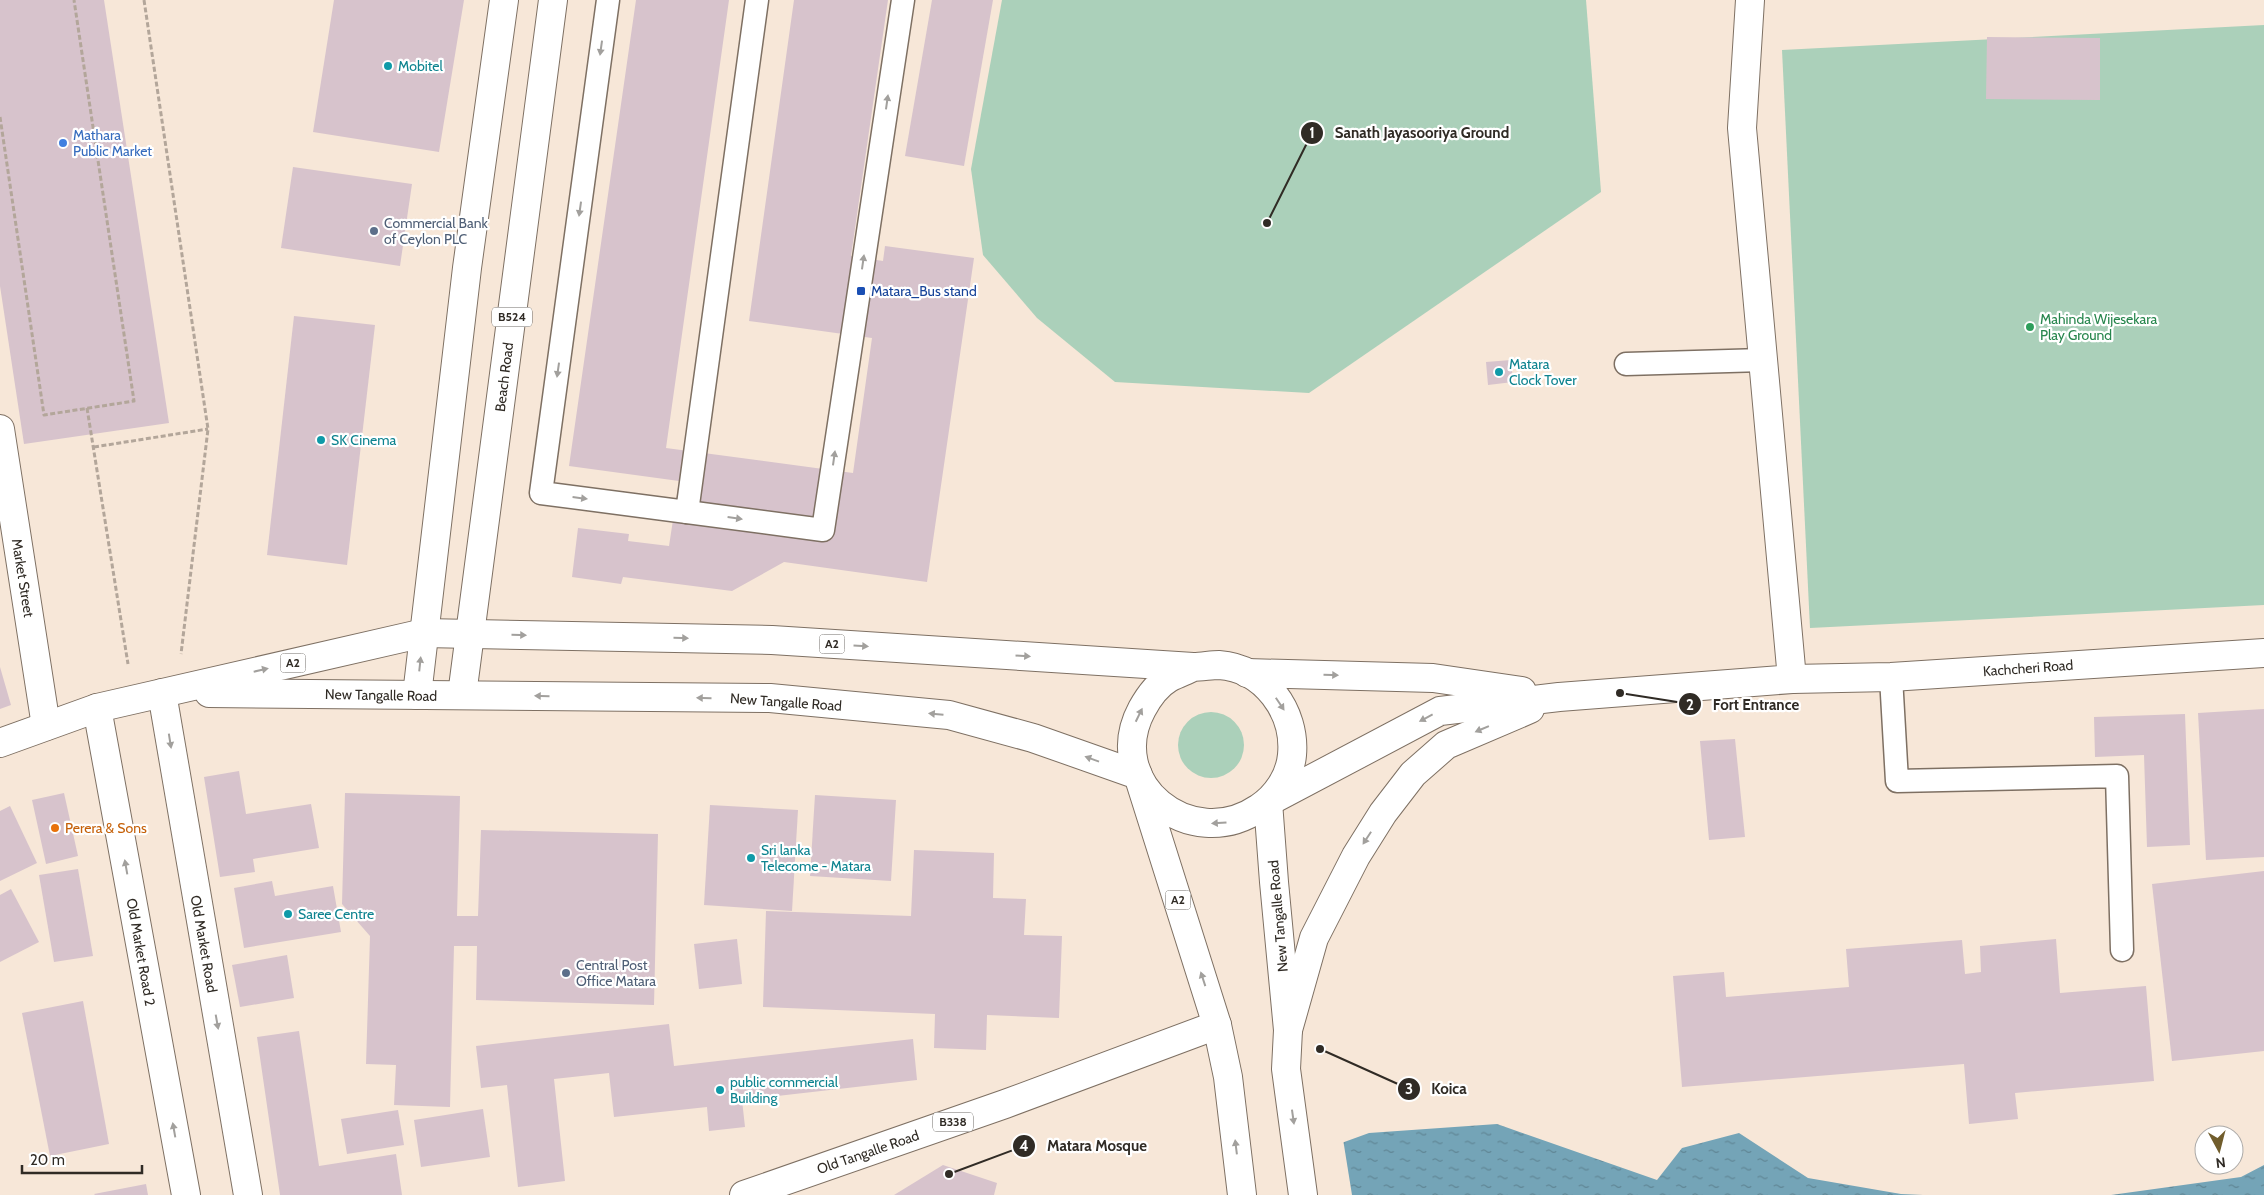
<svg xmlns="http://www.w3.org/2000/svg" width="2264" height="1195" font-family="Cabin,sans-serif">
	<style>
		.green { fill: #abd0ba }
		.water { fill: url(#water-ripples) }
		.pier { fill: #f7e7d8 }
		.building { fill: #d7c3cc }
		.lines { fill: none; stroke-linecap: round; stroke-linejoin: round }
		.service-casing { stroke: #7e7063; stroke-width: 25 }
		.minor-casing { stroke: #7e7063; stroke-width: 30 }
		.tertiary-casing { stroke: #7e7063; stroke-width: 30 }
		.primary-casing { stroke: #7e7063; stroke-width: 30 }
		.trunk-casing { stroke: #7e7063; stroke-width: 30 }
		.path { stroke: #b3a69a; stroke-width: 3; stroke-dasharray: 5 2.5; stroke-linecap: butt }
		.service { stroke: #fff; stroke-width: 22 }
		.minor { stroke: #fff; stroke-width: 28 }
		.tertiary { stroke: #fff; stroke-width: 28 }
		.primary { stroke: #fff; stroke-width: 28 }
		.trunk { stroke: #fff; stroke-width: 28 }
		.oneway { fill: #a2a09d }
		.culture-dot { fill: #0f9aa8; stroke: #fff; stroke-width: 2 }
		.shop-dot { fill: #3f7fe0; stroke: #fff; stroke-width: 2 }
		.service-dot { fill: #5c6f8a; stroke: #fff; stroke-width: 2 }
		.transit-dot { fill: #1a4fb4; stroke: #fff; stroke-width: 2 }
		.leisure-dot { fill: #2e9e5b; stroke: #fff; stroke-width: 2 }
		.food-dot { fill: #e8710a; stroke: #fff; stroke-width: 2 }
		.labels { text-anchor: middle; stroke-width: 4.5; stroke-linejoin: round; paint-order: stroke }
		.shield { fill: #fff; stroke: #6e6b66; stroke-width: 1 }
		.shield-label { font-size: 12px; font-weight: bold; fill: #302b25 }
		.culture-label { font-size: 14px; fill: #0d838f; stroke: #fff; text-anchor: start }
		.shop-label { font-size: 14px; fill: #366cbe; stroke: #fff; text-anchor: start }
		.service-label { font-size: 14px; fill: #4e5e75; stroke: #fff; text-anchor: start }
		.transit-label { font-size: 14px; fill: #164399; stroke: #fff; text-anchor: start }
		.leisure-label { font-size: 14px; fill: #27864d; stroke: #fff; text-anchor: start }
		.street-label { font-size: 14px; fill: #302b25; stroke: #fff }
		.food-label { font-size: 14px; fill: #c56008; stroke: #fff; text-anchor: start }
		.leader { fill: none; stroke: #302b25; stroke-width: 2 }
		.callout-dot { fill: #302b25; stroke: #fff; stroke-width: 2 }
		.mark-label { font-size: 15px; text-anchor: middle; font-weight: bold; fill: #fff }
		.callout-label { font-size: 15px; text-anchor: middle; font-weight: bold; fill: #302b25; stroke: #fff; stroke-width: 4.5; stroke-linejoin: round; paint-order: stroke }
	</style>
	<defs>
		<pattern id="water-ripples" width="26" height="14" patternUnits="userSpaceOnUse" patternTransform="scale(1.25)"><rect width="26" height="14" fill="#74a4b7"/><path d="M2 4q2-2 4 0t4 0M15 11q2-2 4 0t4 0" fill="none" stroke="#608695"/></pattern>
	</defs>
	<rect width="100%" height="100%" fill="#f7e7d8"/>
	<g class="green">
		<path d="M1002,0h584l15,192 -292,201 -194,-11 -78,-64 -54,-63 -12,-86z"/>
		<path d="M2264,25v580l-454,23 -28,-578z"/>
		<circle cx="1211" cy="745" r="33"/>
	</g>
	<g class="water">
		<path d="M1497,1124l160,56 25,-32 57,-15 69,45 93,16 22,1h-725l171,-62z"/>
		<path d="M2264,1165v30h-153l130,-18z"/>
	</g>
	<path class="pier" d="M1343,1139l9,56h-157l2,-2z"/>
	<g class="building">
		<path d="M0,0h104l65,423 -145,21 -24,-158z"/>
		<path d="M334,0h130l-25,152 -126,-20z"/>
		<path d="M636,0h93l-63,448 187,25 19,-135 -123,-17 45,-321h94l-37,256 32,5 2,-15 89,12 -47,324 -143,-20 -52,29 -109,-14 -2,7 -49,-7 6,-49 51,6 -1,7 41,5 10,-65 -110,-15z"/>
		<path d="M932,0h61l-29,166 -59,-10z"/>
		<path d="M1987,37l113,1v62l-114,-1z"/>
		<path d="M293,167l119,17 -12,82 -119,-18z"/>
		<path d="M294,316l81,9 -28,240 -80,-10z"/>
		<path d="M1511,360l2,22 -25,3 -2,-23z"/>
		<path d="M0,667l11,38 -11,4z"/>
		<path d="M2264,709v148l-58,3 -8,-147z"/>
		<path d="M2185,714l5,131 -43,2 -3,-92 -49,2 -1,-40z"/>
		<path d="M1735,739l10,98 -36,3 -9,-99z"/>
		<path d="M239,771l7,43 65,-10 8,44 -66,11 2,13 -35,5 -16,-100z"/>
		<path d="M64,793l14,63 -32,8 -14,-64z"/>
		<path d="M345,793l115,3 -3,120h21l3,-86 177,4 -4,171 -178,-5 1,-54h-23l-4,161 -56,-2 2,-40 -30,-1 4,-128 -28,-32z"/>
		<path d="M815,795l81,5 -5,81 -81,-5z"/>
		<path d="M710,805l88,5 -6,101 -88,-6z"/>
		<path d="M10,806l27,57 -37,18v-70z"/>
		<path d="M914,850l80,3 -1,45 33,1 -2,36 38,1 -3,82 -72,-3 -1,35 -52,-2 1,-34 -172,-7 3,-96 145,5z"/>
		<path d="M78,869l15,87 -39,6 -15,-87z"/>
		<path d="M2264,871v180l-92,10 -20,-177z"/>
		<path d="M272,881l3,15 58,-10 8,46 -97,16 -10,-60z"/>
		<path d="M11,889l28,53 -39,20v-67z"/>
		<path d="M737,939l5,45 -43,5 -5,-45z"/>
		<path d="M2056,939l4,54 86,-7 8,95 -139,12 3,26 -49,5 -5,-60 -282,23 -9,-111 51,-4 2,25 123,-10 -3,-38 116,-9 3,34 16,-2 -1,-26z"/>
		<path d="M287,955l7,43 -54,9 -8,-42z"/>
		<path d="M83,1001l26,143 -59,12 -28,-143z"/>
		<path d="M669,1024l5,42 239,-27 4,41 -175,20 3,27 -36,4 -2,-24 -93,10 -5,-44 -55,6 11,102 -47,6 -11,-102 -26,3 -5,-42z"/>
		<path d="M299,1031l20,135 77,-12 6,41h-122l-23,-158z"/>
		<path d="M483,1109l7,48 -69,10 -7,-47z"/>
		<path d="M398,1110l6,35 -57,9 -6,-35z"/>
		<path d="M943,1165l54,18 -3,12h-100z"/>
		<path d="M146,1184l2,11h-53l-1,-1z"/>
	</g>
	<g class="lines">
		<defs>
			<g id="service">
				<path d="M608,0l-67,493 146,19 70,-512"/>
				<path d="M1626,364l137,-4"/>
				<path d="M687,512l136,18 80,-530"/>
				<path d="M1891,677l6,104 220,-5 5,174"/>
			</g>
			<g id="minor">
				<path d="M0,429l46,297"/>
				<path d="M1792,679l99,-2 373,-24"/>
				<path d="M162,693l86,502"/>
				<path d="M97,708l89,487"/>
			</g>
			<g id="tertiary">
				<path d="M1247,673l186,5 89,13"/>
				<path d="M1268,802l172,-91 119,-14 233,-18 -50,-551 8,-128"/>
				<path d="M1288,1030l26,-92 42,-82 27,-43 30,-39 33,-29 84,-36"/>
			</g>
			<g id="primary">
				<path d="M417,695l50,-427 37,-268"/>
				<path d="M462,695l91,-695"/>
				<path d="M744,1195l261,-91 212,-79"/>
			</g>
			<g id="trunk">
				<path d="M209,693l561,5 179,17 84,23 105,37 79,250 11,52 14,118"/>
				<path d="M0,743l97,-35 327,-75 348,7 421,27c9,0 18,-2 26,-2 46,3 77,47 73,90 -2,22 -16,42 -33,53 -69,47 -157,-25 -117,-99 6,-11 15,-24 27,-31 7,-4 16,-7 24,-11"/>
				<path d="M1268,802l6,80 14,148 -2,39 17,126"/>
			</g>
		</defs>
		<use href="#service" class="service-casing"/>
		<use href="#minor" class="minor-casing"/>
		<use href="#tertiary" class="tertiary-casing"/>
		<use href="#primary" class="primary-casing"/>
		<use href="#trunk" class="trunk-casing"/>
		<g class="path">
			<path d="M144,0l64,429 -27,225"/>
			<path d="M0,117l44,298 90,-14 -60,-401"/>
			<path d="M87,408l41,256"/>
			<path d="M94,447l114,-18"/>
		</g>
		<use href="#service" class="service"/>
		<use href="#minor" class="minor"/>
		<use href="#tertiary" class="tertiary"/>
		<use href="#primary" class="primary"/>
		<use href="#trunk" class="trunk"/>
	</g>
	<defs><path id="oneway-solid" d="M-6-.8H1V-3.2L6.5 0L1 3.2V.8H-6Z" transform="scale(1.25)"/></defs>
	<g class="oneway">
		<use href="#oneway-solid" transform="translate(601 48) rotate(98)"/>
		<use href="#oneway-solid" transform="translate(887 102) rotate(-82)"/>
		<use href="#oneway-solid" transform="translate(580 209) rotate(98)"/>
		<use href="#oneway-solid" transform="translate(863 262) rotate(-82)"/>
		<use href="#oneway-solid" transform="translate(558 370) rotate(98)"/>
		<use href="#oneway-solid" transform="translate(834 458) rotate(-82)"/>
		<use href="#oneway-solid" transform="translate(580 498) rotate(7)"/>
		<use href="#oneway-solid" transform="translate(735 518) rotate(8)"/>
		<use href="#oneway-solid" transform="translate(519 635) rotate(1)"/>
		<use href="#oneway-solid" transform="translate(681 638) rotate(1)"/>
		<use href="#oneway-solid" transform="translate(861 646) rotate(4)"/>
		<use href="#oneway-solid" transform="translate(1023 656) rotate(4)"/>
		<use href="#oneway-solid" transform="translate(420 664) rotate(-84)"/>
		<use href="#oneway-solid" transform="translate(261 670) rotate(-13)"/>
		<use href="#oneway-solid" transform="translate(1331 675) rotate(2)"/>
		<use href="#oneway-solid" transform="translate(542 696) rotate(-179)"/>
		<use href="#oneway-solid" transform="translate(704 698) rotate(-179)"/>
		<use href="#oneway-solid" transform="translate(1280 704) rotate(56)"/>
		<use href="#oneway-solid" transform="translate(936 714) rotate(-175)"/>
		<use href="#oneway-solid" transform="translate(1139 715) rotate(-64)"/>
		<use href="#oneway-solid" transform="translate(1426 718) rotate(152)"/>
		<use href="#oneway-solid" transform="translate(1482 729) rotate(157)"/>
		<use href="#oneway-solid" transform="translate(170 741) rotate(81)"/>
		<use href="#oneway-solid" transform="translate(1092 759) rotate(-160)"/>
		<use href="#oneway-solid" transform="translate(1219 823) rotate(176)"/>
		<use href="#oneway-solid" transform="translate(1367 838) rotate(123)"/>
		<use href="#oneway-solid" transform="translate(126 867) rotate(-100)"/>
		<use href="#oneway-solid" transform="translate(1203 979) rotate(-108)"/>
		<use href="#oneway-solid" transform="translate(217 1022) rotate(80)"/>
		<use href="#oneway-solid" transform="translate(1293 1117) rotate(82)"/>
		<use href="#oneway-solid" transform="translate(174 1130) rotate(-100)"/>
		<use href="#oneway-solid" transform="translate(1236 1147) rotate(-97)"/>
	</g>
	<g class="culture-dot">
		<circle cx="388" cy="66" r="5"/>
		<circle cx="1499" cy="372" r="5"/>
		<circle cx="321" cy="440" r="5"/>
		<circle cx="751" cy="858" r="5"/>
		<circle cx="288" cy="914" r="5"/>
		<circle cx="720" cy="1090" r="5"/>
	</g>
	<circle class="shop-dot" cx="63" cy="143" r="5"/>
	<g class="service-dot">
		<circle cx="374" cy="231" r="5"/>
		<circle cx="566" cy="973" r="5"/>
	</g>
	<rect class="transit-dot" x="856" y="286" width="10" height="10" rx="2.5"/>
	<circle class="leisure-dot" cx="2030" cy="327" r="5"/>
	<circle class="food-dot" cx="55" cy="828" r="5"/>
	<g class="labels">
		<g class="shield">
			<rect x="492" y="307.5" width="40" height="19" rx="4"/>
			<rect x="819.5" y="634.5" width="25" height="19" rx="4"/>
			<rect x="280.5" y="653.5" width="25" height="19" rx="4"/>
			<rect x="1165.5" y="890.5" width="25" height="19" rx="4"/>
			<rect x="933" y="1112.5" width="40" height="19" rx="4"/>
		</g>
		<g class="shield-label">
			<text x="512" y="321">B524</text>
			<text x="832" y="648">A2</text>
			<text x="293" y="667">A2</text>
			<text x="1178" y="904">A2</text>
			<text x="953" y="1126">B338</text>
		</g>
		<g class="culture-label">
			<text x="398" y="71">Mobitel</text>
			<text x="1509" y="369">Matara<tspan x="1509" dy="16">Clock Tover</tspan></text>
			<text x="331" y="445">SK Cinema</text>
			<text x="761" y="855">Sri lanka<tspan x="761" dy="16">Telecome - Matara</tspan></text>
			<text x="298" y="919">Saree Centre</text>
			<text x="730" y="1087">public commercial<tspan x="730" dy="16">Building</tspan></text>
		</g>
		<g class="shop-label">
			<text x="73" y="140">Mathara<tspan x="73" dy="16">Public Market</tspan></text>
		</g>
		<g class="service-label">
			<text x="384" y="228">Commercial Bank<tspan x="384" dy="16">of Ceylon PLC</tspan></text>
			<text x="576" y="970">Central Post<tspan x="576" dy="16">Office Matara</tspan></text>
		</g>
		<g class="transit-label">
			<text x="871" y="296">Matara_Bus stand</text>
		</g>
		<g class="leisure-label">
			<text x="2040" y="324">Mahinda Wijesekara<tspan x="2040" dy="16">Play Ground</tspan></text>
		</g>
		<g class="street-label">
			<text transform="translate(504 377) rotate(-83)" y="5">Beach Road</text>
			<text transform="translate(23 578) rotate(81)" y="5">Market Street</text>
			<text transform="translate(2028 668) rotate(-4)" y="5">Kachcheri Road</text>
			<text transform="translate(381 695) rotate(1)" y="5">New Tangalle Road</text>
			<text transform="translate(786 702) rotate(4)" y="5">New Tangalle Road</text>
			<text transform="translate(1278 916) rotate(-95)" y="5">New Tangalle Road</text>
			<text transform="translate(204 944) rotate(80)" y="5">Old Market Road</text>
			<text transform="translate(141 952) rotate(80)" y="5">Old Market Road 2</text>
			<text transform="translate(868 1152) rotate(-19)" y="5">Old Tangalle Road</text>
		</g>
		<g class="food-label">
			<text x="65" y="833">Perera &amp; Sons</text>
		</g>
	</g>
	<path class="leader" d="M1267 223L1312 133M1620 693L1690 704M1320 1049L1409 1089M949 1174L1024 1146"/>
	<g class="callout-dot">
		<circle cx="1267" cy="223" r="5"/>
		<circle cx="1620" cy="693" r="5"/>
		<circle cx="1320" cy="1049" r="5"/>
		<circle cx="949" cy="1174" r="5"/>
		<circle cx="1312" cy="133" r="12"/>
		<circle cx="1690" cy="704" r="12"/>
		<circle cx="1409" cy="1089" r="12"/>
		<circle cx="1024" cy="1146" r="12"/>
	</g>
	<g class="mark-label">
		<text x="1312" y="138">1</text>
		<text x="1690" y="710">2</text>
		<text x="1409" y="1094">3</text>
		<text x="1024" y="1151">4</text>
	</g>
	<g class="callout-label">
		<text x="1422" y="138">Sanath Jayasooriya Ground</text>
		<text x="1756" y="710">Fort Entrance</text>
		<text x="1449" y="1094">Koica</text>
		<text x="1097" y="1151">Matara Mosque</text>
	</g>
	<g transform="translate(2219 1150) rotate(173)"><circle r="24" fill="#ffffff" stroke="#acaaa8"/>
	<path d="M0-4L9 19L0 12L-9 19Z" fill="#715d2c"/>
	<text y="-8" font-size="14" font-weight="bold" text-anchor="middle" fill="#302b25">N</text>
	</g>
	<path d="M22 1165v8h120v-8" fill="none" stroke="#302b25" stroke-width="2.5"/>
	<text x="30" y="1165" font-size="15" fill="#302b25" stroke="#ffffff" stroke-width="4" paint-order="stroke">20 m</text>
</svg>
